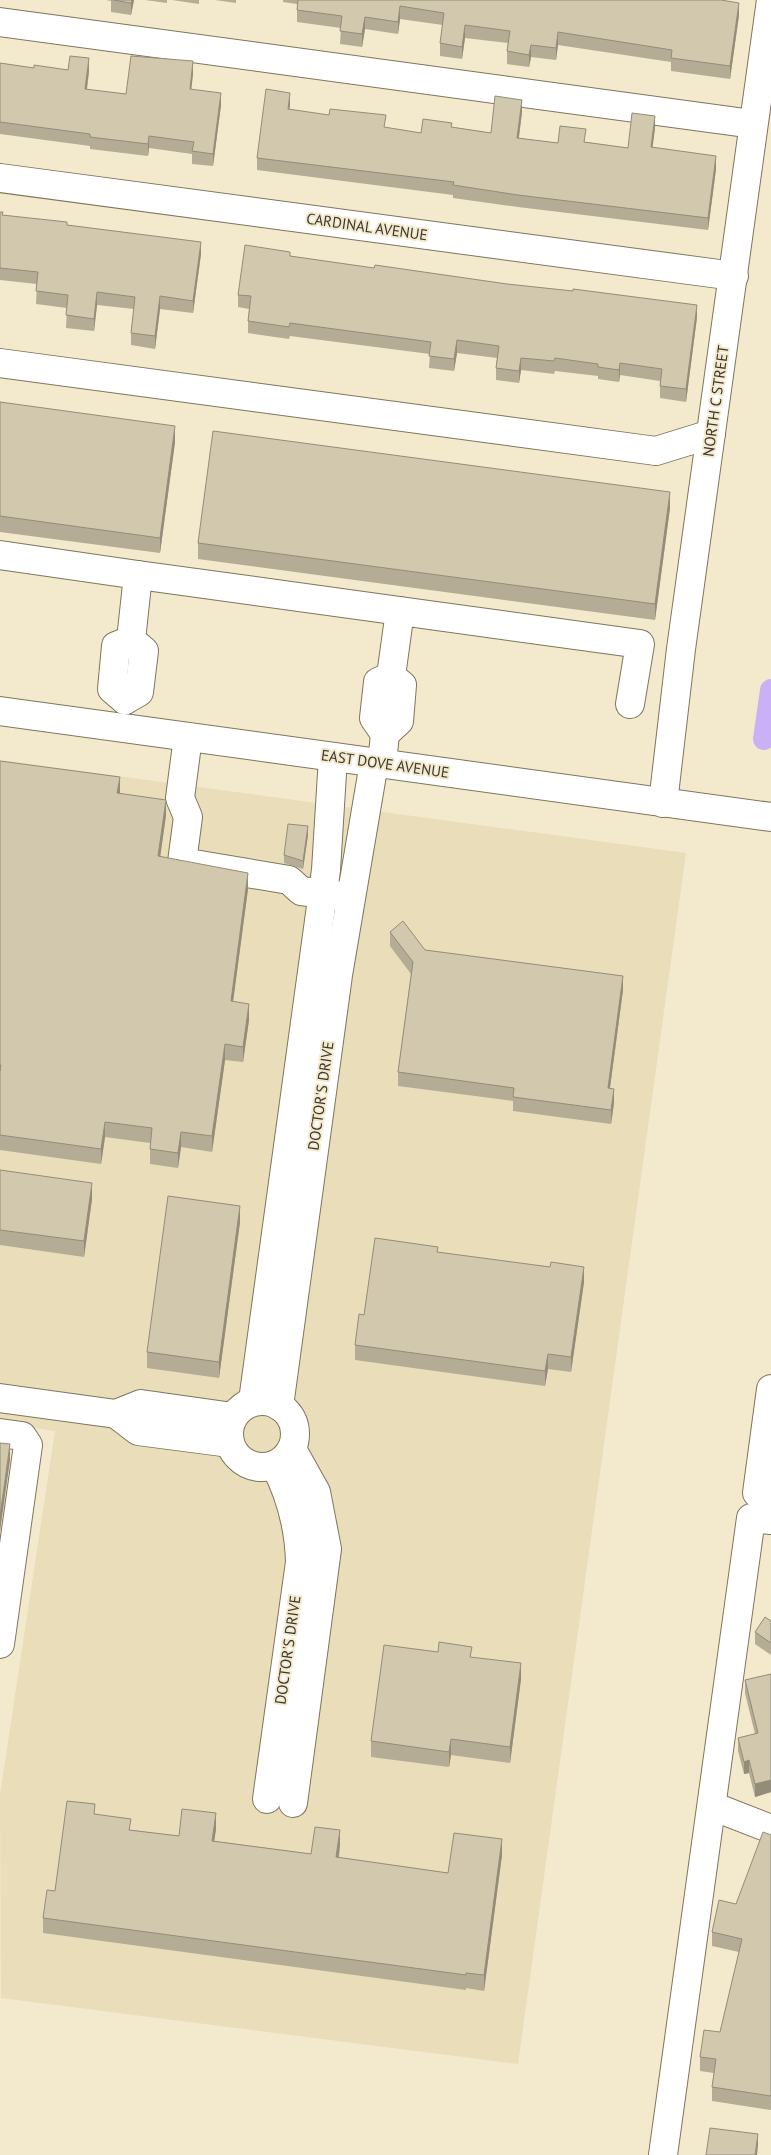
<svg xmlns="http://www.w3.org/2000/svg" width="771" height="2155" font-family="'PT Sans',sans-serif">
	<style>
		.built { fill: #e9ddba }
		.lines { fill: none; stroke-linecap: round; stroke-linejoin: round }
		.canal { stroke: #cab0f7; stroke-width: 22 }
		.minor-casing { stroke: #7e755c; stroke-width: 30 }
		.major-casing { stroke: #7e755c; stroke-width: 30 }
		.minor { stroke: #fff; stroke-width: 28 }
		.major { stroke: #fff; stroke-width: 28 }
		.wall { fill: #b5ac95 }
		.shaded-wall { fill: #938c79 }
		.building { fill: #d2c8ad; stroke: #938c79 }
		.labels { text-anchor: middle; stroke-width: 4; stroke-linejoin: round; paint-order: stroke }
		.street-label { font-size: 15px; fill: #3c372d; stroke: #f3e9cd }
	</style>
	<rect width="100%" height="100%" fill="#f3e9cd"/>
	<path class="built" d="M0,760l686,93 -168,1211 -517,-66 -1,-203 55,-364 -55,-8z"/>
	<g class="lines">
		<path class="canal" d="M764,739l7,-49"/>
		<defs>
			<g id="minor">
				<path d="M0,22l753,102"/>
				<path d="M0,178l734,98"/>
				<path d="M0,363l656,88 55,-17"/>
				<path d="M0,555l138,20"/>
				<path d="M131,640l7,-65 262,36"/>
				<path d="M391,676l9,-65 240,33 -10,60"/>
				<path d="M125,700l-13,-11 4,-43 15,-6"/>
				<path d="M125,700l14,-8 5,-41 -13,-11"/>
				<path d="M385,734l-11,-16 4,-36 13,-6"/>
				<path d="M188,737l-8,61 8,19 -6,45 107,18 12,11 41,5"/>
				<path d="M382,763l3,-29 14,-13 3,-36 -11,-9"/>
				<path d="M663,803l18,-154 90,-649"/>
				<path d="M771,1389l-14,104 14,1"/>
				<path d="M0,1398l116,16"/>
				<path d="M253,1401l73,-531 7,-113"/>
				<circle cx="262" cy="1434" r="33"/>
				<path d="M279,1406l59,-431 36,-212"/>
				<path d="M0,1433l22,3 6,9 -28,199"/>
				<path d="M230,1443l-92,-12 -22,-17 25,-10 92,13"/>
				<path d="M292,1449l24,43 11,57 -34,254"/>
				<path d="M267,1799l33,-237c-1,-36 -9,-66 -25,-97"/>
				<path d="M712,1806l59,23"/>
				<path d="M663,2155l88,-637 20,2"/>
			</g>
			<path id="major" d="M0,711l771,106"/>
		</defs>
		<use href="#minor" class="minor-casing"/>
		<use href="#major" class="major-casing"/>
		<use href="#minor" class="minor"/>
		<use href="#major" class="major"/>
	</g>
	<g class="wall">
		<path d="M106,0h28l-3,15 -20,-3v-11z"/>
		<path d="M145,0h22v3z"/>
		<path d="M172,0h27v4z"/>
		<path d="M215,0h21v3z"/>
		<path d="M283,0h438l18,15 -9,64 -59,-8v-9l-113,-17 -2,15 -25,-3 -2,10 -22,-3v-13l1,-8 -43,-5 -3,21 -22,-3v-13l3,-18 -43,-6 -2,15 -33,-5 -3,18 -22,-3 1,-16 -44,-6v-18l-14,-2z"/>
		<path d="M0,63l34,5 55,3 -2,19 39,4 67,-20 -2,15 30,16 -8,61 -21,-2v-10l-43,-6 -1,8 -58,-7v-3l-90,-12z"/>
		<path d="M290,105l-1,4 97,19 35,5 31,-6 39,6 31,-21 -3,26 39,5 28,-1 42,6 27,-20 -3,20 64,21 -8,61 -190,-23 -65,-9v-3l-196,-25v-12z"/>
		<path d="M0,212l3,3 64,10 134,29 -8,59 -33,-4 -5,40 -24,-4v-12l3,-24 -37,-4 -3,26 -28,-3 1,-20 -31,-4 1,-20 -37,-4z"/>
		<path d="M290,256l407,61 -11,85 -26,-4v-17l-40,-6 -1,7 -21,-3v-3l-43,-5 -1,3 -33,-4 -2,13 -23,-3v-12l1,-10 -40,-5 -3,18 -25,-3 1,-14 -140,-18 -1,3 -41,-6v-12l1,-12 -11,-2v-12z"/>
		<path d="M0,402l175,40 -15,111 -160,-21z"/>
		<path d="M670,508l-15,112 -457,-61v-16z"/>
		<path d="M0,761l120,32 46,22 -6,42 88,32 -15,112 16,19 -6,42 -18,-2 -13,92 -31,-5 -3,21 -28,-4v-21l-45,-6 -4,27 -101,-14z"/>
		<path d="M308,835l-5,34 -19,-6v-8z"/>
		<path d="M390,932l35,18 198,40 -13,98 4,15 -3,21 -98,-13v-10l-115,-15v-14l13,-98 -21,-28z"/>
		<path d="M0,1170l92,29 -8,58 -84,-12z"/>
		<path d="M240,1222l-21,156 -72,-10v-16z"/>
		<path d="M438,1252l146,30 -13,90 -23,-3 -3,17 -190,-26v-15l9,-30z"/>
		<path d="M771,1621v34l-16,-11v-12z"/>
		<path d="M472,1657l49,22 -11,84 -59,-8 -2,12 -78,-10v-16z"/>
		<path d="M771,1674v118l-16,5 -6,-24 -5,1 -6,-23v-13l17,-4 -10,-41v-13z"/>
		<path d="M95,1814l36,16 48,6 37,-7 -2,12 97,13 29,-9 -1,13 109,15 54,-18 -18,136 -18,-3v2l-423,-57v-15z"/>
		<path d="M771,1835v275l-59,-9v-14l2,-14 -14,-2v-14l20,-25 19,-80 -27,-6v-14l24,-28z"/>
	</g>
	<g class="shaded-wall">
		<path d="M132,0h2l-3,15v-12z"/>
		<path d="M739,3v12l-9,64v-13z"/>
		<path d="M400,6v13l-2,15v-12z"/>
		<path d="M365,17v12l-3,18v-13z"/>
		<path d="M465,25v13l-3,21v-12z"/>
		<path d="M558,32v13l-2,15v-12z"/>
		<path d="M531,45v12l-2,10v-12z"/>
		<path d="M89,58v13l-4,31v-13z"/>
		<path d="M193,61v13l-3,27v-12z"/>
		<path d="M221,93v12l-8,61v-12z"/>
		<path d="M290,93v12l-2,16v-12z"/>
		<path d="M522,100v12l-5,38v-12z"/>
		<path d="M655,116v12l-4,32v-13z"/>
		<path d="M149,136v12l-1,8v-12z"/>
		<path d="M716,156v13l-8,61v-12z"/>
		<path d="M201,242v12l-8,59v-12z"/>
		<path d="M97,292v13l-3,26v-12z"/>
		<path d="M160,296v13l-5,40v-13z"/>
		<path d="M697,305v12l-11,85v-13z"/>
		<path d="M457,340v13l-3,18v-12z"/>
		<path d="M521,358v12l-2,13v-12z"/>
		<path d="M620,363v12l-1,7v-12z"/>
		<path d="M175,426v16l-15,111v-15z"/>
		<path d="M670,492v16l-15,112v-16z"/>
		<path d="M120,777v16l-3,16v-16z"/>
		<path d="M166,800v15l-8,57v-16z"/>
		<path d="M308,826v9l-5,34v-8z"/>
		<path d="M248,873v16l-17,128v-16z"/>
		<path d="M623,976v14l-15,112v-14z"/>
		<path d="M249,1004v16l-6,42v-15z"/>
		<path d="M225,1044v16l-13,92v-16z"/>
		<path d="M614,1089v14l-3,21v-14z"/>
		<path d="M105,1122v15l-4,27v-15z"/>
		<path d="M181,1132v15l-3,21v-15z"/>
		<path d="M92,1183v16l-8,58v-16z"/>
		<path d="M240,1206v16l-21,156v-16z"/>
		<path d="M584,1267v15l-13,90v-15z"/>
		<path d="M548,1354v15l-3,17v-15z"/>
		<path d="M10,1444v16l-10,72v-16z"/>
		<path d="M521,1663v16l-11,84v-16z"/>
		<path d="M451,1739v16l-2,12v-15z"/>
		<path d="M749,1760v13l-5,1v-12z"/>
		<path d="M771,1780v12l-16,5v-13z"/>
		<path d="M216,1813v16l-4,27v-15z"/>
		<path d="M340,1830v15l-4,28v-16z"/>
		<path d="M502,1839v16l-18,136v-16z"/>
		<path d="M758,2134v12l-1,9h-2z"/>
	</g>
	<g class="building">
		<path d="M113,0h19l-1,3z"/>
		<path d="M298,0h423l18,3 -9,63 -59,-8 1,-8 -114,-18 -2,16 -25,-3 -2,10 -22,-4 3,-20 -45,-6 -3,22 -22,-4 4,-30 -44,-7 -2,16 -33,-5 -3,17 -22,-3 2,-15 -45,-6z"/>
		<path d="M70,56l19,2 -4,31 41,5 5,-38 62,5 -3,28 31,4 -8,61 -21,-3 2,-9 -45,-6 -1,8 -58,-7v-3l-90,-12v-59l34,5v-3l34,5z"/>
		<path d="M266,89l24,4 -2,16 41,6 1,-6 56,6 -2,12 37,6 2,-14 29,4 -1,4 40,6 4,-37 27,4 -5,38 41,5 2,-17 26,3 -2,13 44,6 4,-35 23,3 -4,31 65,9 -8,62 -190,-23 -65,-10 1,-3 -197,-24z"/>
		<path d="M0,212h3l-1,3 65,7v3l134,17 -8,59 -33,-5 -5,40 -24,-3 4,-36 -38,-5 -3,27 -28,-4 2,-20 -32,-4 2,-19 -38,-4z"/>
		<path d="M245,245l45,7v4l84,12 1,-3 132,19 66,7v-2l124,16 -11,84 -26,-3 2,-17 -42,-6 -1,7 -21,-3v-3l-43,-6 -1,3 -33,-3 -2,13 -23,-3 3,-22 -42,-6 -3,19 -25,-3 2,-14 -141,-19 -1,4 -41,-6 3,-25 -13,-1z"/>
		<path d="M0,402l175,24 -15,112 -160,-22z"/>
		<path d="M213,431l457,61 -15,112 -457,-61z"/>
		<path d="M0,761l120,16 -3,16 49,7 -8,56 90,17 -17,128 18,3 -6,43 -18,-3 -13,92 -31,-4 -3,21 -28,-4 2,-21 -47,-6 -4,27 -101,-14v-63l1,-7h-1z"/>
		<path d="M288,824l20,2 -5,35 -19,-6z"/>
		<path d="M403,921l22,29 198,26 -15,112 6,1 -3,21 -98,-13 1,-9 -116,-16 15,-110 -23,-30z"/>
		<path d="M0,1170l92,13 -8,58 -84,-11z"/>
		<path d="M168,1196l72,10 -21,156 -72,-10z"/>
		<path d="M375,1238l63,9 -1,5 113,15 1,-5 33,5 -13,90 -23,-3 -3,17 -190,-26 4,-31 5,1z"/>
		<path d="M0,1443l10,1 -10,72z"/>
		<path d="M765,1617l6,4v22l-16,-11z"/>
		<path d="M439,1642l33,5 -2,10 51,6 -11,84 -59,-8 -2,13 -78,-11 13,-96 54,7z"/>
		<path d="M771,1674v106l-16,4 -6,-24 -5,2 -6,-24 20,-5 -13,-53z"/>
		<path d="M67,1801l28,3 -1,10 37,5 -2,11 50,6 3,-27 34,4 -4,28 99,13 4,-27 25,3 -4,27 112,16 6,-40 48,6 -18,136 -18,-2v2l-423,-57 4,-28 8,1z"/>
		<path d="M763,1832l8,3v261l-59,-9 4,-28 -16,-2 4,-27 16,2 22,-93 -30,-7 7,-32 17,4z"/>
		<path d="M710,2128l48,6 -3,21h-49z"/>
	</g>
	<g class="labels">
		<g class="street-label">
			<text transform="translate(367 227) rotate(8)" y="5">CARDINAL AVENUE</text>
			<text transform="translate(716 401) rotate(-82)" y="5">NORTH C STREET</text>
			<text transform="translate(385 764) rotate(8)" y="5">EAST DOVE AVENUE</text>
			<text transform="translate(321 1096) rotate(-82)" y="5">DOCTOR'S DRIVE</text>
			<text transform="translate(288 1650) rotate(-82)" y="5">DOCTOR'S DRIVE</text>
		</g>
	</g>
</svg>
